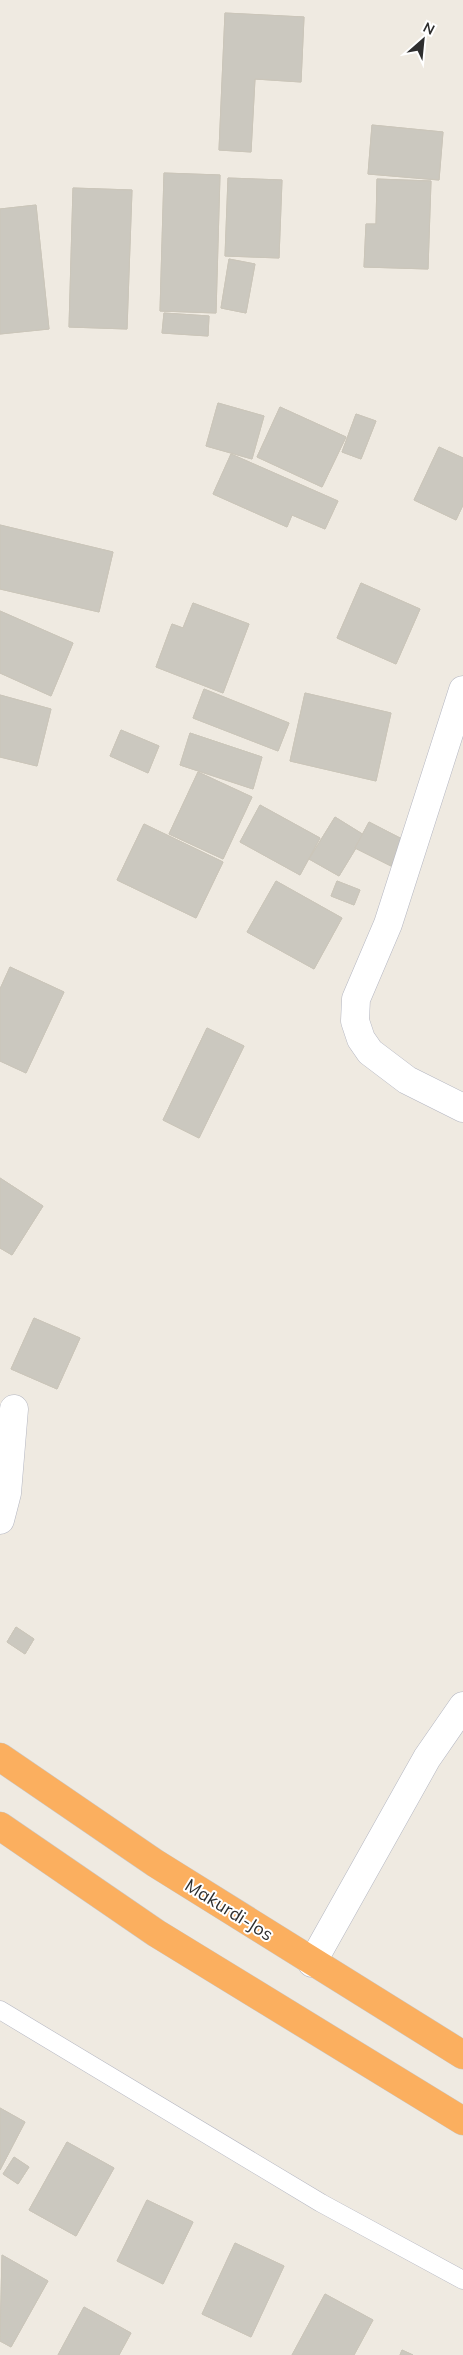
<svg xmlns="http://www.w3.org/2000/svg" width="463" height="2355" font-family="Mulish,sans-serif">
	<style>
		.building { fill: #cbc8bf; stroke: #cbc6ba }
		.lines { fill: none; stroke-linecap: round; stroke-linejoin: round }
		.lane-casing { stroke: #b4b6c1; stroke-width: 19 }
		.street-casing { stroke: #b4b6c1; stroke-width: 29 }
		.highway-casing { stroke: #c9c9c9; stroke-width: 29 }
		.lane { stroke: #fff; stroke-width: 18 }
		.street { stroke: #fff; stroke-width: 28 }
		.highway { stroke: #fbaf5f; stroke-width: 28 }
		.labels { text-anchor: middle; stroke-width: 4; stroke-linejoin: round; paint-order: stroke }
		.street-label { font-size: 18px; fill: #2e2e2e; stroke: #fff }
	</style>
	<rect width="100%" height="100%" fill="#efeae1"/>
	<g class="building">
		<path d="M225,13l79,4 -3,65 -46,-3 -4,73 -32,-2z"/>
		<path d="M225,13l79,4 -3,65 -46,-3 -4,73 -32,-2z"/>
		<path d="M372,125l71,7 -4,48 -71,-6z"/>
		<path d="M372,125l71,7 -4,48 -71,-6z"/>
		<path d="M164,173l56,2 -4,138 -56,-2z"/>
		<path d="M164,173l56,2 -4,138 -56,-2z"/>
		<path d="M228,178l54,2 -3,78 -54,-2z"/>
		<path d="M228,178l54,2 -3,78 -54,-2z"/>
		<path d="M377,179l54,2 -3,88 -64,-2 2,-43h10z"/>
		<path d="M377,179l54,2 -3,88 -64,-2 2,-43h10z"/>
		<path d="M73,188l59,2 -5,139 -58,-2z"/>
		<path d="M73,188l59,2 -5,139 -58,-2z"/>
		<path d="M36,205l13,124 -49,5v-125z"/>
		<path d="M36,205l13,124 -49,5v-125z"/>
		<path d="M229,259l26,5 -9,49 -25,-5z"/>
		<path d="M229,259l26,5 -9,49 -25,-5z"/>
		<path d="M164,313l45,3 -1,20 -46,-3z"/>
		<path d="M164,313l45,3 -1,20 -46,-3z"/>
		<path d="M218,403l46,13 -12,43 -46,-13z"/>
		<path d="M218,403l46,13 -12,43 -46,-13z"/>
		<path d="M280,407l66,30 -24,50 -65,-30z"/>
		<path d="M280,407l66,30 -24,50 -65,-30z"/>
		<path d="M356,414l20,7 -15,38 -19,-7z"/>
		<path d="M356,414l20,7 -15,38 -19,-7z"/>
		<path d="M439,447l24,11v47l-7,15 -42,-20z"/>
		<path d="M439,447l24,11v47l-7,15 -42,-20z"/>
		<path d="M231,454l107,47 -13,28 -33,-14 -5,12 -74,-33z"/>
		<path d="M231,454l107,47 -13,28 -33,-14 -5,12 -74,-33z"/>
		<path d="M0,525l113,27 -14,60 -99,-23z"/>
		<path d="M0,525l113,27 -14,60 -99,-23z"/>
		<path d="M361,583l59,26 -24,55 -59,-26z"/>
		<path d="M361,583l59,26 -24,55 -59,-26z"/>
		<path d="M193,603l56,21 -26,69 -67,-26 16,-43 11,4z"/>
		<path d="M193,603l56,21 -26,69 -67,-26 16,-43 11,4z"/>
		<path d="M0,611l73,32 -22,53 -51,-23z"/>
		<path d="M0,611l73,32 -22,53 -51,-23z"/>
		<path d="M204,689l85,34 -11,28 -85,-33z"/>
		<path d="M204,689l85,34 -11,28 -85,-33z"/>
		<path d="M305,693l86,20 -15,68 -86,-20z"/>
		<path d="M305,693l86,20 -15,68 -86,-20z"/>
		<path d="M0,695l51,14 -14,57 -37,-9z"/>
		<path d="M0,695l51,14 -14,57 -37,-9z"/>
		<path d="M121,730l38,16 -11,27 -38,-17z"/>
		<path d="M121,730l38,16 -11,27 -38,-17z"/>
		<path d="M190,733l72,24 -9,32 -73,-24z"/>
		<path d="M190,733l72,24 -9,32 -73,-24z"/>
		<path d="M198,772l54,25 -29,62 -54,-25z"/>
		<path d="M198,772l54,25 -29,62 -54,-25z"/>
		<path d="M260,805l60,33 -20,37 -60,-33z"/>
		<path d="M260,805l60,33 -20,37 -60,-33z"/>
		<path d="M335,817l29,18 -25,41 -30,-17z"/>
		<path d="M335,817l29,18 -25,41 -30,-17z"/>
		<path d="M369,822l35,18 -13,26 -36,-18z"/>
		<path d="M369,822l35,18 -13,26 -36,-18z"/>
		<path d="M144,824l79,38 -27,56 -79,-38z"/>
		<path d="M144,824l79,38 -27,56 -79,-38z"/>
		<path d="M276,881l66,37 -28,51 -67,-37z"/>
		<path d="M276,881l66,37 -28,51 -67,-37z"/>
		<path d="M337,881l23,9 -6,15 -23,-9z"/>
		<path d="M337,881l23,9 -6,15 -23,-9z"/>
		<path d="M10,967l54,25 -38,81 -26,-12v-72z"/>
		<path d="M10,967l54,25 -38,81 -26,-12v-72z"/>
		<path d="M207,1028l37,18 -45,92 -36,-18z"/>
		<path d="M207,1028l37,18 -45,92 -36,-18z"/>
		<path d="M0,1178l43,28 -31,49 -12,-7z"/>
		<path d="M0,1178l43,28 -31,49 -12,-7z"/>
		<path d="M34,1318l46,20 -23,51 -46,-20z"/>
		<path d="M34,1318l46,20 -23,51 -46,-20z"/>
		<path d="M16,1627l18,12 -9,15 -18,-12z"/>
		<path d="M16,1627l18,12 -9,15 -18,-12z"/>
		<path d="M0,2108l25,14 -25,48z"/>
		<path d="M0,2108l25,14 -25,48z"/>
		<path d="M67,2142l47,26 -38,68 -47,-26z"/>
		<path d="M67,2142l47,26 -38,68 -47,-26z"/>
		<path d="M14,2157l15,10 -11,17 -15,-10z"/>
		<path d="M14,2157l15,10 -11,17 -15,-10z"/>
		<path d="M147,2200l46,22 -30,62 -46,-23z"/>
		<path d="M147,2200l46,22 -30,62 -46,-23z"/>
		<path d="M235,2243l49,23 -33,71 -49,-23z"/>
		<path d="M235,2243l49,23 -33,71 -49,-23z"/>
		<path d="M2,2255l46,26 -37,66 -11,-6z"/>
		<path d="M2,2255l46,26 -37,66 -11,-6z"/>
		<path d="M325,2294l48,26 -19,35h-62z"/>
		<path d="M325,2294l48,26 -19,35h-62z"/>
		<path d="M84,2307l47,26 -12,22h-61z"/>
		<path d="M84,2307l47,26 -12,22h-61z"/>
		<path d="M402,2350l11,5h-13z"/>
		<path d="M402,2350l11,5h-13z"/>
	</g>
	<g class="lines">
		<defs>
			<path id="lane" d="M0,2010l321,193 142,77"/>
			<g id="street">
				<path d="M463,690l-75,234 -32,75 -1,22 6,18 9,13 37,28 56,28"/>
				<path d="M0,1520l7,-27 7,-84"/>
				<path d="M312,1963l115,-205 36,-52"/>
			</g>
			<g id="highway">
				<path d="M0,1757l155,106 308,192"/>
				<path d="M0,1826l156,107 307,188"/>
			</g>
		</defs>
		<use href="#lane" class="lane-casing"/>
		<use href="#street" class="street-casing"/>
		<use href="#highway" class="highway-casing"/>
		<use href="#lane" class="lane"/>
		<use href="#street" class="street"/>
		<use href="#highway" class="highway"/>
	</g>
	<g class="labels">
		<g class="street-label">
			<text transform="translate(229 1910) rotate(32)" y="6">Makurdi-Jos</text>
		</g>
	</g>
	<g transform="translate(423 40) rotate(27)" stroke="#ffffff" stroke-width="4" paint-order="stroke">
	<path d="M0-4L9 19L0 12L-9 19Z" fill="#2e2e2e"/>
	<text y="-8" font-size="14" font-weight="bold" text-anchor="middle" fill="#2e2e2e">N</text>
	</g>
</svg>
